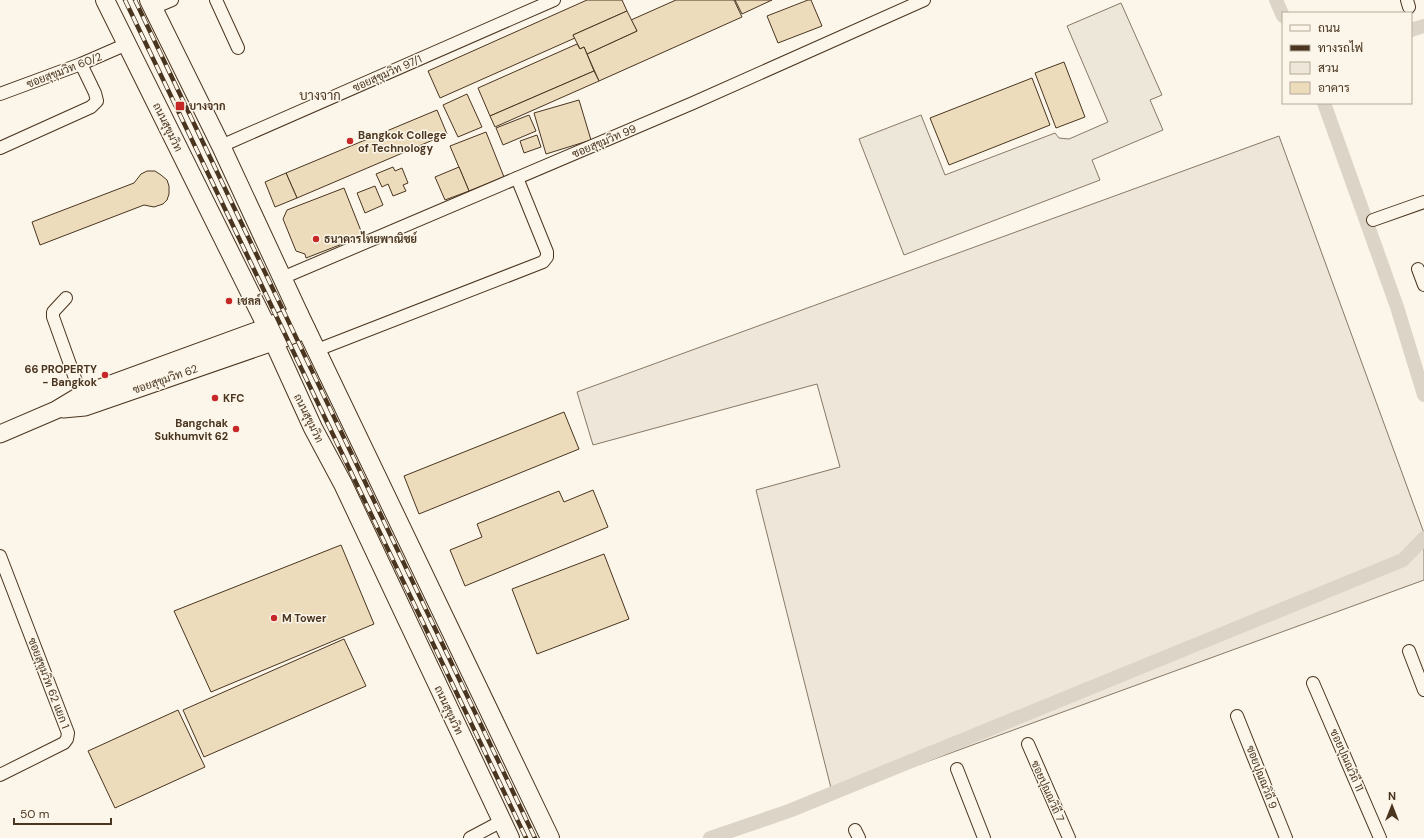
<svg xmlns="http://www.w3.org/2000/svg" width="1424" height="838" font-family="'DM Sans',Sarabun,sans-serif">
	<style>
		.green { fill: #ede6d9; stroke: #887966 }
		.parking { fill: #ede7d9; stroke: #887966 }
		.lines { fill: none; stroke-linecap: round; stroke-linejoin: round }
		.canal { stroke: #dcd4c6; stroke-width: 14 }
		.building { fill: #ecdcbc; stroke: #4a3520 }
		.street-casing { stroke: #4a3520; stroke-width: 14 }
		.secondary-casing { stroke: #4a3520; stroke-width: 19 }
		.primary-casing { stroke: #4a3520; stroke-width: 20 }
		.street { stroke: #fbf6e9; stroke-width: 12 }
		.secondary { stroke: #fbf6e9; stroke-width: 17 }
		.primary { stroke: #fbf6e9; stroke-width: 18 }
		.rail-casing { stroke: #4a3520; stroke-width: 4.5 }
		.rail { stroke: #fbf6e9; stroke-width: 3; stroke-dasharray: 9; stroke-linecap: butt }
		.poi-dot { fill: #c62828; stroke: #fbf6e9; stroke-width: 1.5 }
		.labels { text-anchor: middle; stroke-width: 3; stroke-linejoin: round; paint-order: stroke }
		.street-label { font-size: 11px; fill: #4a3520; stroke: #fbf6e9 }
		.poi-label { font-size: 11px; font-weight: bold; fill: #4a3520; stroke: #fbf6e9; text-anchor: start }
		.quarter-label { font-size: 13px; fill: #4a3520; stroke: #fbf6e9 }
	</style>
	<rect width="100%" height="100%" fill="#fbf6e9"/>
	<path class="green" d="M1279,136l145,397v47l-591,216 -77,-306 84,-23 -23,-83 -224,61 -16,-53z"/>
	<path class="parking" d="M1121,3l41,92 -12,5 13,30 -71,30 8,20 -196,75 -45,-116 62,-24 24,60 110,-42 4,5 10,1 39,-17 -41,-96z"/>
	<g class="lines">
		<g class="canal">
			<path d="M1276,0l7,16"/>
			<path d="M1411,30l13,-4"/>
			<path d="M1324,103l73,204 27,88"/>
			<path d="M710,838l79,-27 614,-251 21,-22"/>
		</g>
	</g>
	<g class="building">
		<path d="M587,0h35l5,11 -54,24 2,3 -135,60 -12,-27z"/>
		<path d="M676,0h58l8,17 -143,64 -12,-27 50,-23 -6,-11z"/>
		<path d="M735,0h37l-30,14z"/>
		<path d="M808,0h3l11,26 -44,17 -11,-27z"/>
		<path d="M627,11l10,20 -50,23 -3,-7 -4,2 -7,-14z"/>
		<path d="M577,44l3,5 4,-2 10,24 -104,45 -12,-28z"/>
		<path d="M1064,62l21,55 -29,11 -21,-55z"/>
		<path d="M594,71l5,10 -104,46 -5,-11z"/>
		<path d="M1032,78l18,47 -101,40 -19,-47z"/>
		<path d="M467,94l15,33 -24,10 -15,-32z"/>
		<path d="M579,100l12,40 -45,14 -12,-41z"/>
		<path d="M437,110l10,24 -150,64 -11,-25z"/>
		<path d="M529,115l7,16 -33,14 -7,-17z"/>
		<path d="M486,132l18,45 -35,14 -19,-45z"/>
		<path d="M537,135l4,12 -17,6 -4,-12z"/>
		<path d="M393,167l2,4 7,-3 6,15 -5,2 3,6 -13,5 -5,-12 -6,3 -6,-13z"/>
		<path d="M459,167l10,24 -24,9 -10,-23z"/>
		<path d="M147,171h8l6,4 6,5 2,6v8l-2,6 -4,4 -9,3 -10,-2 -104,40 -8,-23 102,-39 7,-9z"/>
		<path d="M286,173l11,25 -22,9 -10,-25z"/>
		<path d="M375,186l8,19 -18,8 -8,-20z"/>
		<path d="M344,188l19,48 -57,22 -1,-4 -9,-3 -13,-32 4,-9z"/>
		<path d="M564,412l15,37 -160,65 -15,-38z"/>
		<path d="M593,490l15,37 -143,59 -15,-36 32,-13 -5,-13 82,-33 5,11z"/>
		<path d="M341,545l33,79 -163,68 -37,-81z"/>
		<path d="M604,554l25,65 -92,35 -25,-65z"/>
		<path d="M344,639l22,47 -162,71 -21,-47z"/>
		<path d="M178,710l27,57 -90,41 -27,-57z"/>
	</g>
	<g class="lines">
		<defs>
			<g id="street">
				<path d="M216,0l22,48"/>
				<path d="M1407,0l2,7"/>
				<path d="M153,8l19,-8"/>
				<path d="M0,94l81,-30 46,-20"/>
				<path d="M221,146l333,-146"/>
				<path d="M0,148l91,-41 6,-6 -2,-8 -14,-29"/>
				<path d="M1373,220l51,-18"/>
				<path d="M1418,269l6,16"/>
				<path d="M282,278l411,-175 231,-103"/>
				<path d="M66,298l-13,14v5l28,78"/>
				<path d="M317,350l226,-88 4,-5v-5l-30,-74"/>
				<path d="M0,556l68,177 -1,6 -3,4 -64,32"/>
				<path d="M1409,651l15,39"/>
				<path d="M1313,683l67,155"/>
				<path d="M1237,716l49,122"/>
				<path d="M1028,744l41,94"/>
				<path d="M957,769l27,69"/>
				<path d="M855,830l4,8"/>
				<path d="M470,838l32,-17"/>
			</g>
			<g id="secondary">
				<path d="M63,409l22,-2 188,-65"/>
				<path d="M0,434l56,-24 25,-15 186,-68"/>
			</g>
			<g id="primary">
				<path d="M105,0l162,327 46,101 30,56 167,354"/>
				<path d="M149,0l72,146 78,168 251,524"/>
				<path d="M267,327l32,-13"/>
				<path d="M273,342l33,-13"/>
			</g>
		</defs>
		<use href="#street" class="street-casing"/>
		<use href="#secondary" class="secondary-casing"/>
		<use href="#primary" class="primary-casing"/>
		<use href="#street" class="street"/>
		<use href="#secondary" class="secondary"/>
		<use href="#primary" class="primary"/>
		<defs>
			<g id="rail">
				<path d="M125,0l401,838"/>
				<path d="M135,0l400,838"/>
			</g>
		</defs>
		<use href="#rail" class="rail-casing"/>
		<use href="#rail" class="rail"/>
	</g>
	<g class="poi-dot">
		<rect x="175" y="101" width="10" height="10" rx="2"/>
		<circle cx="350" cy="141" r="4"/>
		<circle cx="316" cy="239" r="4"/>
		<circle cx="229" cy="301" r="4"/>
		<circle cx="105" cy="375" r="4"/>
		<circle cx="215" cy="398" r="4"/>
		<circle cx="236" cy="429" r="4"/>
		<circle cx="274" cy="618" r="4"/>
	</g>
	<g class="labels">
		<g class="street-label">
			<text transform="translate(64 70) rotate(-21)" y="4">ซอยสุขุมวิท 60/2</text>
			<text transform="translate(387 73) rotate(-24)" y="4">ซอยสุขุมวิท 97/1</text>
			<text transform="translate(168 127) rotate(64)" y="4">ถนนสุขุมวิท</text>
			<text transform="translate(604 141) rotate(-23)" y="4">ซอยสุขุมวิท 99</text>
			<text transform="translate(165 379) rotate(-19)" y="4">ซอยสุขุมวิท 62</text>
			<text transform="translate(309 418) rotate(64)" y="4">ถนนสุขุมวิท</text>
			<text transform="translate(49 683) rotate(69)" y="4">ซอยสุขุมวิท 62 แยก 1</text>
			<text transform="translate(449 710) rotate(65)" y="4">ถนนสุขุมวิท</text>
			<text transform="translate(1347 760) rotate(66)" y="4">ซอยปุณณวิถี 11</text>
			<text transform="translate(1262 777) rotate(69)" y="4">ซอยปุณณวิถี 9</text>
			<text transform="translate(1048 791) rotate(66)" y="4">ซอยปุณณวิถี 7</text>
		</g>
		<g class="poi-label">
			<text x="189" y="110">บางจาก</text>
			<text x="358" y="139">Bangkok College<tspan x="358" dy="13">of Technology</tspan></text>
			<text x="324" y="243">ธนาคารไทยพาณิชย์</text>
			<text x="237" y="305">เชลล์</text>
			<text x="97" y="373" text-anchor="end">66 PROPERTY<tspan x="97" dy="13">- Bangkok</tspan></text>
			<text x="223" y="402">KFC</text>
			<text x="228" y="427" text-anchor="end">Bangchak<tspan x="228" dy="13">Sukhumvit 62</tspan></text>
			<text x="282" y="622">M Tower</text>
		</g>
		<g class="quarter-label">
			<text x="320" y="100">บางจาก</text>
		</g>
	</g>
	<rect x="1282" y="12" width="130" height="92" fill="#fbf6e9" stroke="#b4a999"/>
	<rect x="1290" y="25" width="20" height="6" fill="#fbf6e9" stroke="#b4a999"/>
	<text x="1318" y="32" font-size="12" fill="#4a3520">ถนน</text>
	<rect x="1290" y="45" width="20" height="6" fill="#4a3520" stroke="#b4a999"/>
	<text x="1318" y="52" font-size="12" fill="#4a3520">ทางรถไฟ</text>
	<rect x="1290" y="62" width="20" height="12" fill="#ede6d9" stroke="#b4a999"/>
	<text x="1318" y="72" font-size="12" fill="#4a3520">สวน</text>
	<rect x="1290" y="82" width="20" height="12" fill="#ecdcbc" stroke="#b4a999"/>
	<text x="1318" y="92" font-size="12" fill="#4a3520">อาคาร</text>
	<g transform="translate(1392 806)" stroke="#fbf6e9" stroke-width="3" paint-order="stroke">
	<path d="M0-3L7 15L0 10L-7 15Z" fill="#4a3520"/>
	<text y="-6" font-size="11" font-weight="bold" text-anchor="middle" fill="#4a3520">N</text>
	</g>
	<path d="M14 818v6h97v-6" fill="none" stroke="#4a3520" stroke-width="2"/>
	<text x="20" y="818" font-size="12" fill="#4a3520" stroke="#fbf6e9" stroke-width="3" paint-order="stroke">50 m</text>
</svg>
